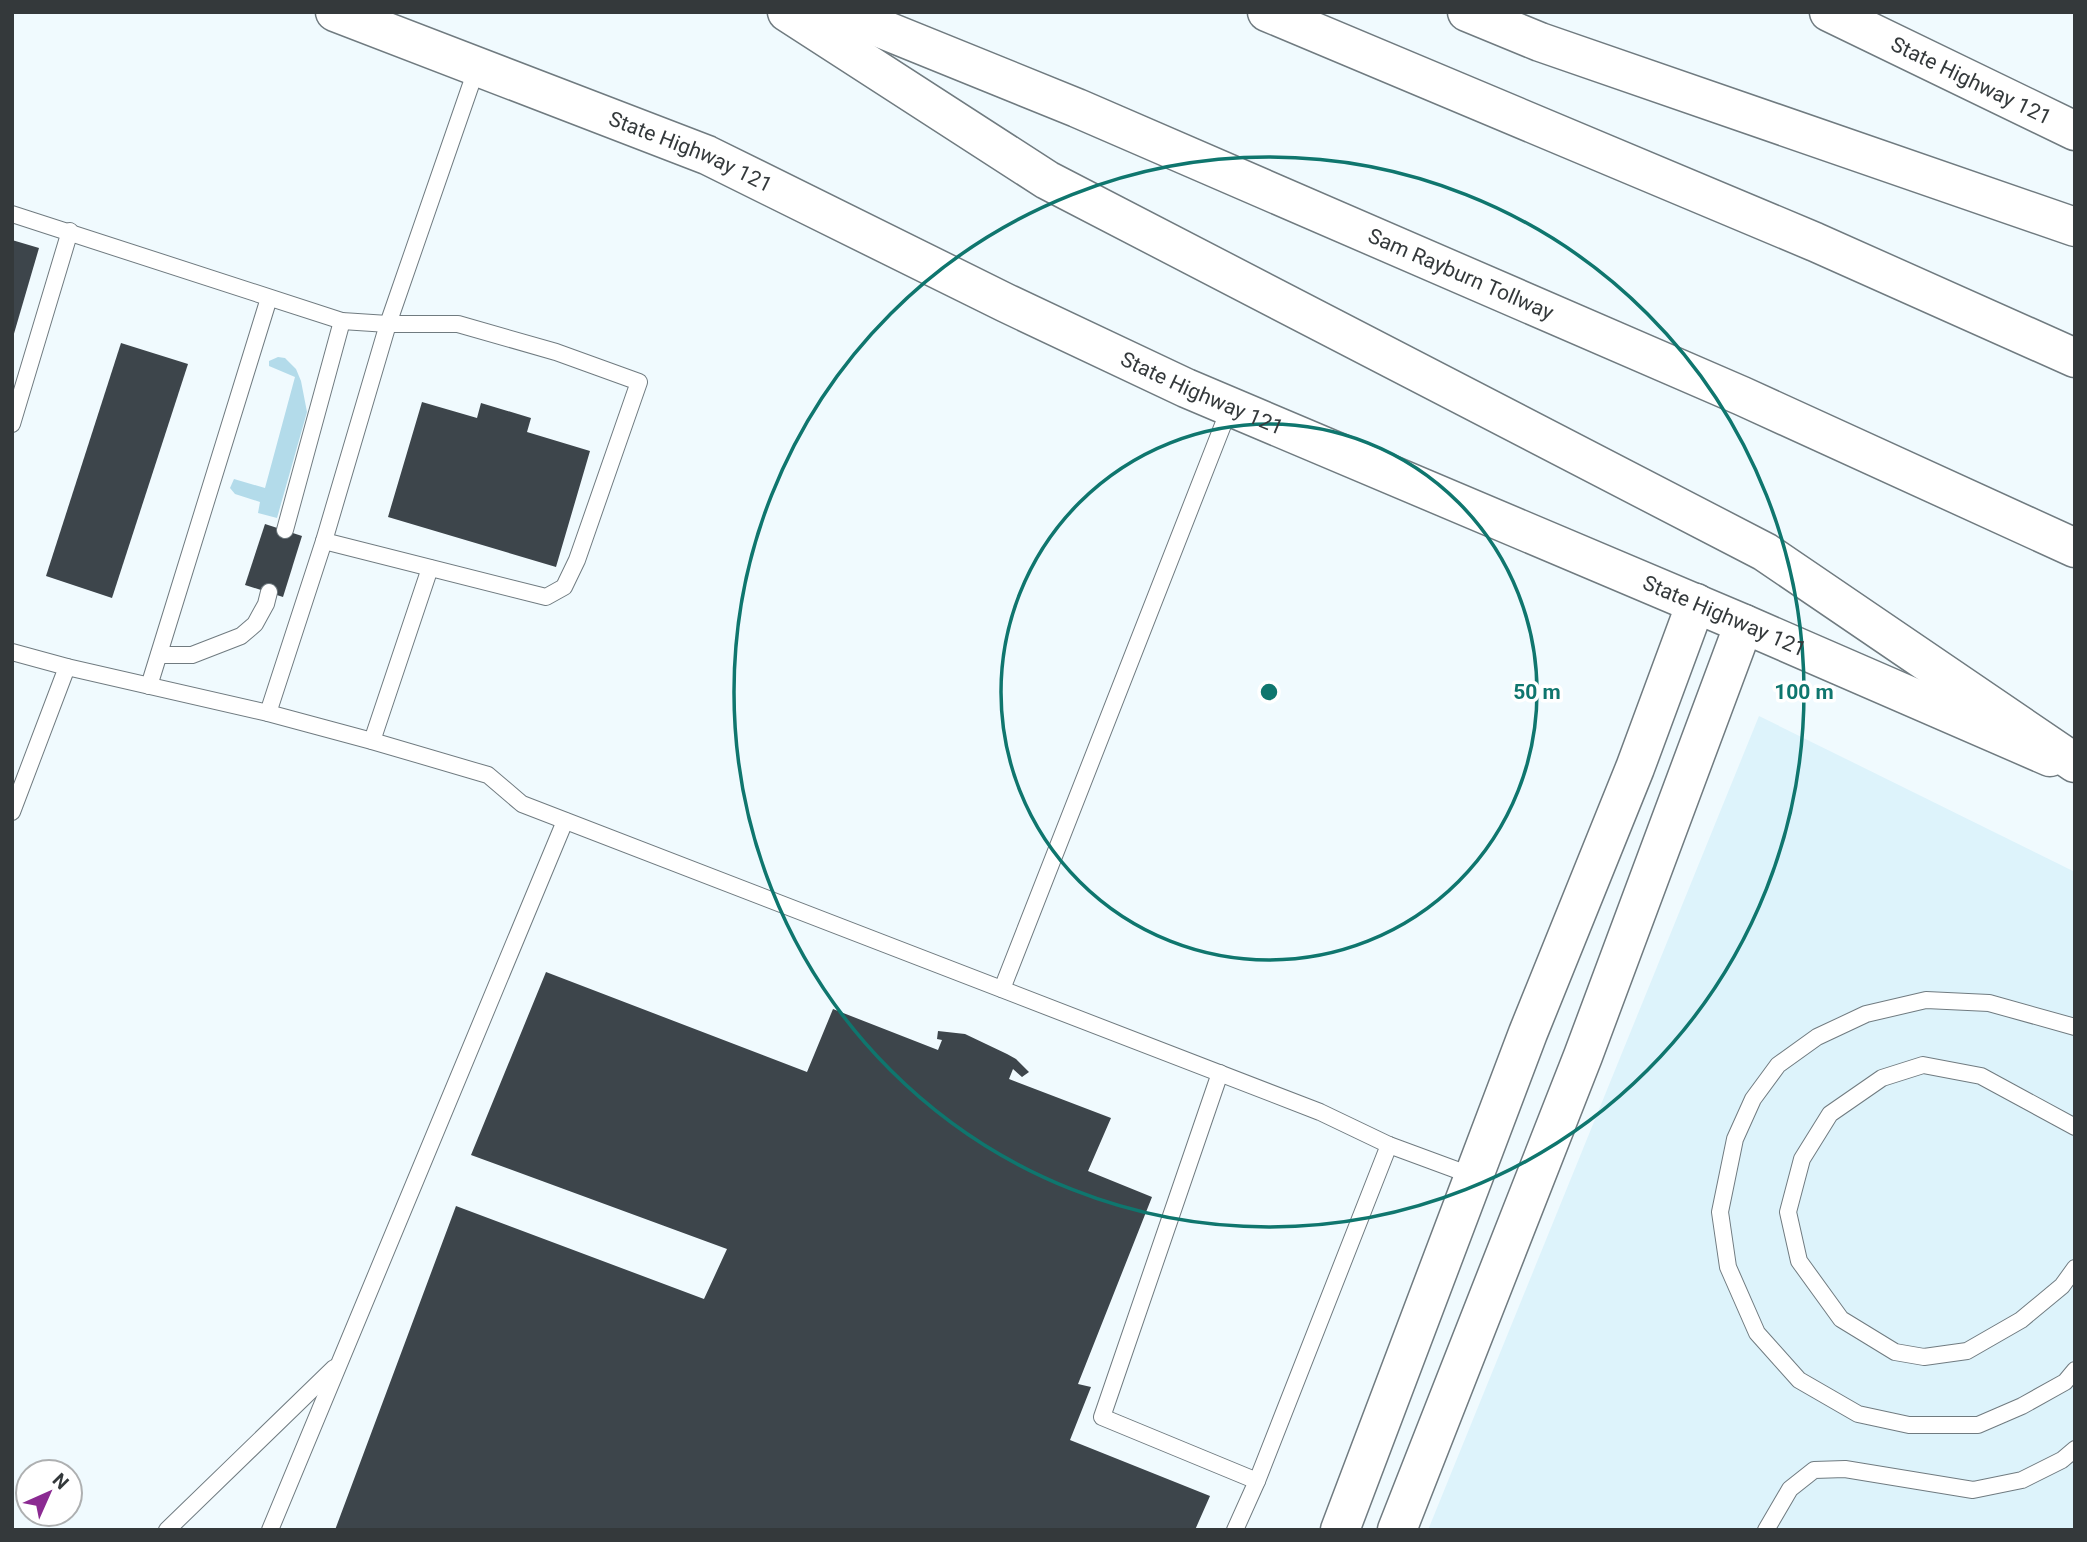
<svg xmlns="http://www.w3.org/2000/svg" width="2087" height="1542" font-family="Roboto,sans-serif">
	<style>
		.built { fill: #ddf3fb }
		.green { fill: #b3dbea }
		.building { fill: #3d454b }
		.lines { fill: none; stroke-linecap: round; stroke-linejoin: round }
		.service-casing { stroke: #707b80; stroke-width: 18 }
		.tertiary-casing { stroke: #707b80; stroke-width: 41 }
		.secondary-casing { stroke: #707b80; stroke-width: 41 }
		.motorway-casing { stroke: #707b80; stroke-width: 41 }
		.service { stroke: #fff; stroke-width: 16 }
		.tertiary { stroke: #fff; stroke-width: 38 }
		.secondary { stroke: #fff; stroke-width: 38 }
		.motorway { stroke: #fff; stroke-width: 38 }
		.ring { fill: none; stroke: #0f766e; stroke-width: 3.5 }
		.labels { text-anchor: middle; stroke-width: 7; stroke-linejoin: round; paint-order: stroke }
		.street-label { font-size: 21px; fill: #34393b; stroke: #fff }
		.centre { fill: #0f766e; stroke: #fff; stroke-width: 3.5 }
		.ring-label { font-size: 21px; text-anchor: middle; font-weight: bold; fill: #0f766e; stroke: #fff; stroke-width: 7; stroke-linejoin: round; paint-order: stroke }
	</style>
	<rect width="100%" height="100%" fill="#f0fafe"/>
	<path class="built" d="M1759,716l316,156v658h-647z"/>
	<path class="green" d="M278,357l7,1 11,11 5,12 6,31 -30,106 -19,-5 2,-11 -25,-8 -5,-6 4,-9 31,9 30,-111 -26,-11v-5z"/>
	<g class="building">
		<path d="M12,240l27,8 -26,89h-1z"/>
		<path d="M121,343l67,21 -76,234 -66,-22z"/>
		<path d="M422,402l55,16 4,-15 50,15 -4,14 63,19 -34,116 -168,-50z"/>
		<path d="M265,524l37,12 -19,61 -38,-12z"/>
		<path d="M546,972l261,100 26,-63 105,41 4,-10 -5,-1 1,-8 27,3 42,20 9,5 13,13 -7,5 -9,-8 -4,10 102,39 -23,53 64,26 -74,187 13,3 -21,53 140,56 -15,34h-860l121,-324 248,93 23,-50 -256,-94z"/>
	</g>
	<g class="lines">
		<defs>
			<g id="service">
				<path d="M12,214l330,107 46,3h70l98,28 83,30 -62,178 -13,27 -18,10 -222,-56"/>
				<path d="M12,424l58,-193"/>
				<path d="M285,530l57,-209"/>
				<path d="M12,652l55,15 201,46 56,-172 64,-217 89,-257"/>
				<path d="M159,655h33l49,-19 14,-12 11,-20 3,-12"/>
				<path d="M149,686l120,-388"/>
				<path d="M268,713l104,28 116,34 34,29 798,308 69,33 84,31"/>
				<path d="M372,741l58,-173"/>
				<path d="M12,812l55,-145"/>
				<path d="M1002,989l228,-582"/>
				<path d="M2075,1027l-86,-24 -63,-3 -60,14 -49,23 -39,28 -25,34 -18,40 -15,73 8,55 29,66 42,47 59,34 51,11h69l44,-19 43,-24 10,-12"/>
				<path d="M1220,1073l-118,344 155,64 -22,49"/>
				<path d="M2075,1127l-94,-51 -58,-11 -41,13 -52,36 -28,45 -14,53 11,49 42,58 54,33 29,5 43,-6 54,-31 41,-34 13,-18"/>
				<path d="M1257,1481l132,-336"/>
				<path d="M167,1530l167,-162"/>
				<path d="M270,1530l295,-709"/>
				<path d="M1766,1530l24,-41 24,-19 31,-1 128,21 49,-10 40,-20 13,-11"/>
			</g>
			<g id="tertiary">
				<path d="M1340,1530l188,-497 107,-265 61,-165"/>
				<path d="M1397,1530l186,-474 161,-432"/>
			</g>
			<g id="secondary">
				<path id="s1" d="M335,12l372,143 299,148 180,85 558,236 306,133"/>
				<path id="s2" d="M1829,12l246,119"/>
			</g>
			<g id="motorway">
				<path d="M787,12l260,168 718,372 310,211"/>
				<path id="s3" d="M840,12l237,96 665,288 333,152"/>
				<path d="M1267,12l548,230 260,116"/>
				<path d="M1467,12l73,30 535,185"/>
			</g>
		</defs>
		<use href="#service" class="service-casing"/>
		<use href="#tertiary" class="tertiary-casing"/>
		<use href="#secondary" class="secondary-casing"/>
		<use href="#motorway" class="motorway-casing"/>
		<use href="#service" class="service"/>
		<use href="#tertiary" class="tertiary"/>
		<use href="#secondary" class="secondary"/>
		<use href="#motorway" class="motorway"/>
	</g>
	<g class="ring">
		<circle cx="1269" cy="692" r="268"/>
		<circle cx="1269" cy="692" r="535"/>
	</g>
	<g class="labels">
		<g class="street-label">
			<text dy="7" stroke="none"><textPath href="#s2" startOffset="158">State Highway 121</textPath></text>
			<text dy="7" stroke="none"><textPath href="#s1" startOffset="382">State Highway 121</textPath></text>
			<text dy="7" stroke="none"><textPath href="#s3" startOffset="674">Sam Rayburn Tollway</textPath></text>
			<text dy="7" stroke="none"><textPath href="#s1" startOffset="948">State Highway 121</textPath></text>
			<text dy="7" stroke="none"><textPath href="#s1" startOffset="1516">State Highway 121</textPath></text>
		</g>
	</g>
	<circle cx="1269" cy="692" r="10" class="centre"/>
	<g class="ring-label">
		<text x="1537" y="699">50 m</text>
		<text x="1804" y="699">100 m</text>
	</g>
	<rect width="2087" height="1542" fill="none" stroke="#34393b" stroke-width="28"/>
	<g transform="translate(49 1493) rotate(45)"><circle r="33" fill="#ffffff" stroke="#aeb0b1" stroke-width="2"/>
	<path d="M0-5L12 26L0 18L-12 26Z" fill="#8b2a92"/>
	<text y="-10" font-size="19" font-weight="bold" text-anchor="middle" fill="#34393b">N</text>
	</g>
</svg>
